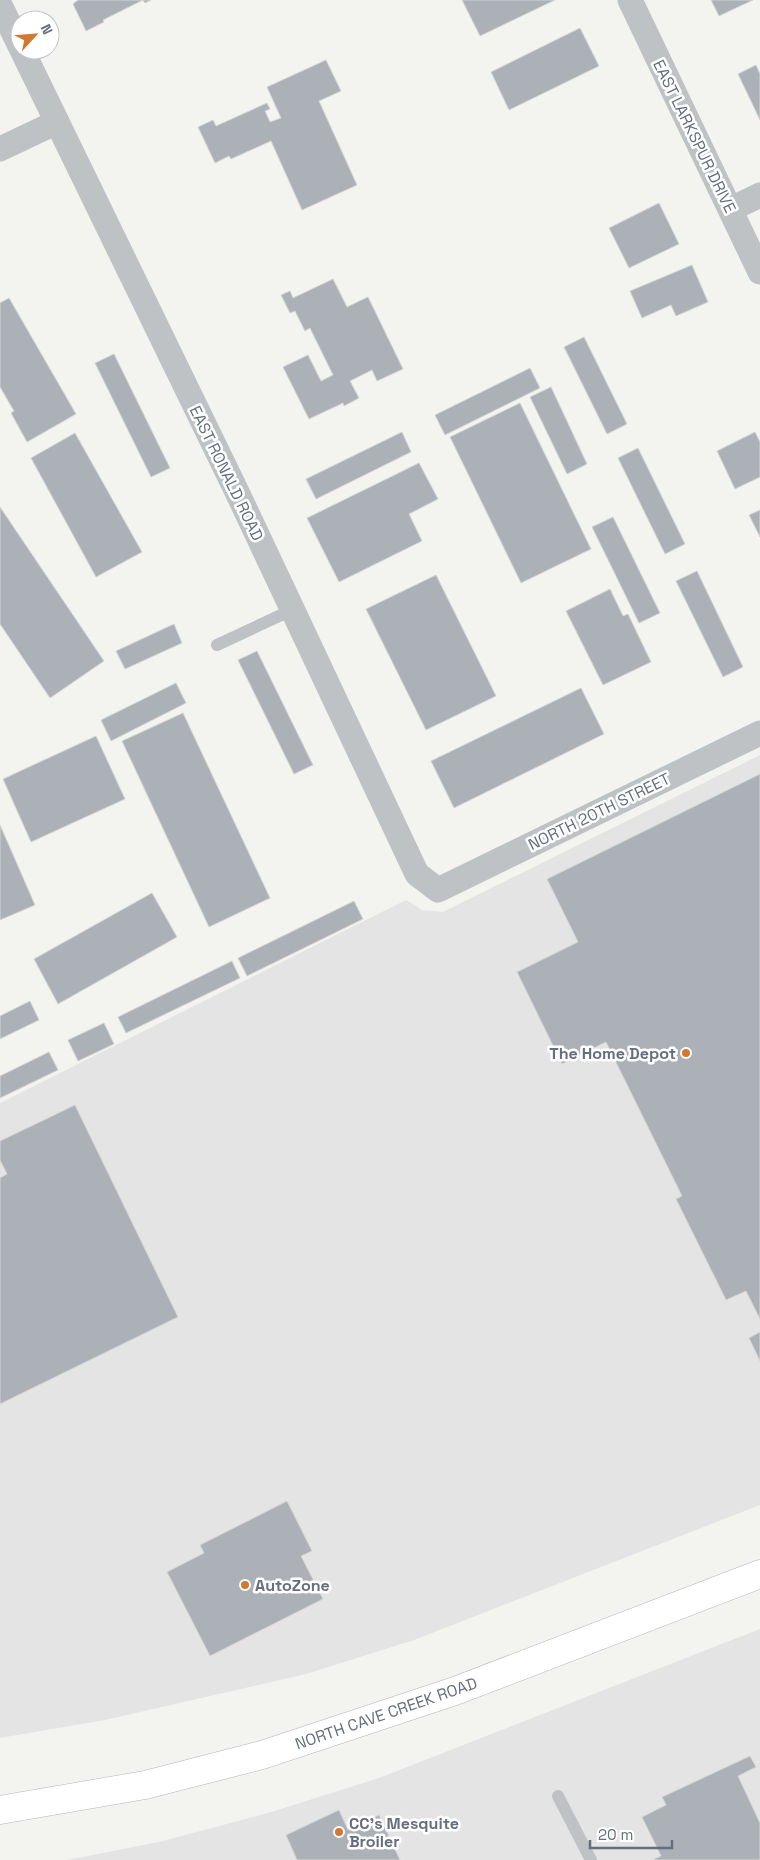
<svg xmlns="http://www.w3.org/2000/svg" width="760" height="1860" font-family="'Space Grotesk',sans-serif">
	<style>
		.built { fill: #e3e4e3 }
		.building { fill: #acb1b7; stroke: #d4d5d3 }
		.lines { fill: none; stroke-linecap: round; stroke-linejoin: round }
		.primary-casing { stroke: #b3b5b9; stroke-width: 29 }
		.service { stroke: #bfc2c5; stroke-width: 12 }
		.minor { stroke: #bfc2c5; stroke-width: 25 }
		.primary { stroke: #fff; stroke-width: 28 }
		.poi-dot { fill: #d37830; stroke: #fff; stroke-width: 2 }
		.labels { text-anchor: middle; stroke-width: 5; stroke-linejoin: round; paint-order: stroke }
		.street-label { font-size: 16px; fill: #656e7e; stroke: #fff }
		.poi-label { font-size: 16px; font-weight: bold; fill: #656e7e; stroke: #fff; text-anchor: start }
	</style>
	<rect width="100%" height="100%" fill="#f3f4f0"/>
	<g class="built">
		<path d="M760,755v750l-346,135 -108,34 -201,46 -105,18v-635l406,-203 16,10 21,2z"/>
		<path d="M760,1629v231h-693l92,-18 109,-29 111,-35z"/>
	</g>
	<g class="building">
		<path d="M78,0h73l-6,3 -2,-3 -40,20 1,2 -18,9 -13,-27z"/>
		<path d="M462,0h93l-75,36z"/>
		<path d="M711,0h42l-34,16z"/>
		<path d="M580,28l19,38 -90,44 -18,-38z"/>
		<path d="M326,60l15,31 -22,10 38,84 -55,25 -31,-69 -40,18 -2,-3 -14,7 -17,-36 15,-7 3,6 51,-23 3,6 -5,2 5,11 11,-4 -14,-31z"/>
		<path d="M756,65l4,9v46l-22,-46z"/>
		<path d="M659,203l20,41 -50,24 -20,-40z"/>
		<path d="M692,265l16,37 -32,14 -5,-11 -29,13 -12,-27z"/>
		<path d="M333,279l14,28 21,-10 35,72 -26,12 -5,-11 -22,11 9,17 -15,8 -1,-3 -34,16 -26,-52 25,-12 13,26 12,-6 -23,-47 -5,3 -10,-20 -5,2 -9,-18 9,-4 3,7z"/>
		<path d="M9,298l67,116 -49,28 -16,-29 3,-2 -14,-24v-84z"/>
		<path d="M584,337l43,87 -20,10 -43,-87z"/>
		<path d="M114,354l56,114 -19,9 -56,-114z"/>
		<path d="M530,368l10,20 -95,47 -10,-20z"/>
		<path d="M551,387l36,77 -20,10 -37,-77z"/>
		<path d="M520,403l71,146 -70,34 -71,-146z"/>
		<path d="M402,432l9,20 -95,47 -10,-20z"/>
		<path d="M755,432l5,10v35l-25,12 -18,-38z"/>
		<path d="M75,433l67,119 -46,25 -65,-119z"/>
		<path d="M638,448l47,96 -20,10 -47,-96z"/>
		<path d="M419,463l19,36 -29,15 13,27 -83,41 -32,-64z"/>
		<path d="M0,507l104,154 -54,37 -50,-74z"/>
		<path d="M760,510v27l-11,-22z"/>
		<path d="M613,517l47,96 -21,10 -47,-96z"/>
		<path d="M697,571l46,96 -20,10 -47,-96z"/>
		<path d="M436,575l60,121 -70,34 -60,-121z"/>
		<path d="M610,589l13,27 5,-2 23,48 -48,23 -37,-74z"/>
		<path d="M174,624l8,19 -57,26 -9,-18z"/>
		<path d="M257,651l56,114 -19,9 -56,-114z"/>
		<path d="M176,683l10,20 -75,38 -10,-21z"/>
		<path d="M581,688l23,46 -150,74 -23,-47z"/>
		<path d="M183,713l87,185 -61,29 -87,-186z"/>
		<path d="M96,736l29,63 -94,43 -28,-63z"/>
		<path d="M760,774v545l-14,-28 -20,9 -50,-101 6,-3 -76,-154 -44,22 -45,-92 61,-30 -31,-63z"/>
		<path d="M0,825l35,80 -35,15z"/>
		<path d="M152,893l25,44 -119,67 -24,-45z"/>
		<path d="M354,901l9,18 -116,57 -9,-18z"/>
		<path d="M232,961l8,17 -114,55 -8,-16z"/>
		<path d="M30,1001l9,19 -39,19v-23z"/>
		<path d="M104,1023l10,21 -36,17 -10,-21z"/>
		<path d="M49,1052l9,18 -58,28v-22z"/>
		<path d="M75,1105l103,212 -178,87v-226l7,-4 -7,-14v-19z"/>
		<path d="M760,1332v29l-11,-23z"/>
		<path d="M287,1501l25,50 -11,5 22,43 -113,57 -43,-84 37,-19 -4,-8z"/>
		<path d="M750,1756l6,11 -18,9 22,47v37h-105l-1,-1 7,-3 -19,-39 24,-12 -4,-8z"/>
		<path d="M339,1810l9,20 31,-15 21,45h-103l-11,-25z"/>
	</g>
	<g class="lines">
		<defs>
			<path id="primary" d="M0,1810l145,-25 117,-30 193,-64 305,-117"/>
		</defs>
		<use href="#primary" class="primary-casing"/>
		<g class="service">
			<path d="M217,645l75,-35"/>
			<path d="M558,1796l33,64"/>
		</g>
		<g class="minor">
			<path d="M630,0l130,272"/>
			<path d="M0,5l20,41"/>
			<path d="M22,50l216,444 179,380 21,16 322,-157"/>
			<path d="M0,149l57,-27"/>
			<path d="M731,209l29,-14"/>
		</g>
		<use href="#primary" class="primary"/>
	</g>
	<g class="poi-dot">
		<circle cx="686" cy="1053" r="5"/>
		<circle cx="245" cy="1585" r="5"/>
		<circle cx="339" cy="1832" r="5"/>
	</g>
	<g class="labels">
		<g class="street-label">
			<text transform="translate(695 136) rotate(64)" y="6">EAST LARKSPUR DRIVE</text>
			<text transform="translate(227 473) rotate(64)" y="6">EAST RONALD ROAD</text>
			<text transform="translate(599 811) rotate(-26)" y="6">NORTH 20TH STREET</text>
			<text transform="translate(386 1713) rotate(-19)" y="6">NORTH CAVE CREEK ROAD</text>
		</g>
		<g class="poi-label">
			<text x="676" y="1059" text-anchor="end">The Home Depot</text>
			<text x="255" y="1591">AutoZone</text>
			<text x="349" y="1829">CC's Mesquite<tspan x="349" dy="18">Broiler</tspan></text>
		</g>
	</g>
	<g transform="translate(35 35) rotate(64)"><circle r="24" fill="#ffffff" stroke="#c1c5cb"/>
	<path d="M0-4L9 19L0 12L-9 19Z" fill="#d37830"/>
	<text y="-8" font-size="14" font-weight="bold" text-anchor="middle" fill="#656e7e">N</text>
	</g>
	<path d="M590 1840v8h82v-8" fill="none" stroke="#656e7e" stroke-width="2.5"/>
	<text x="598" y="1840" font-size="15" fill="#656e7e" stroke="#ffffff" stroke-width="4" paint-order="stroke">20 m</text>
</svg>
